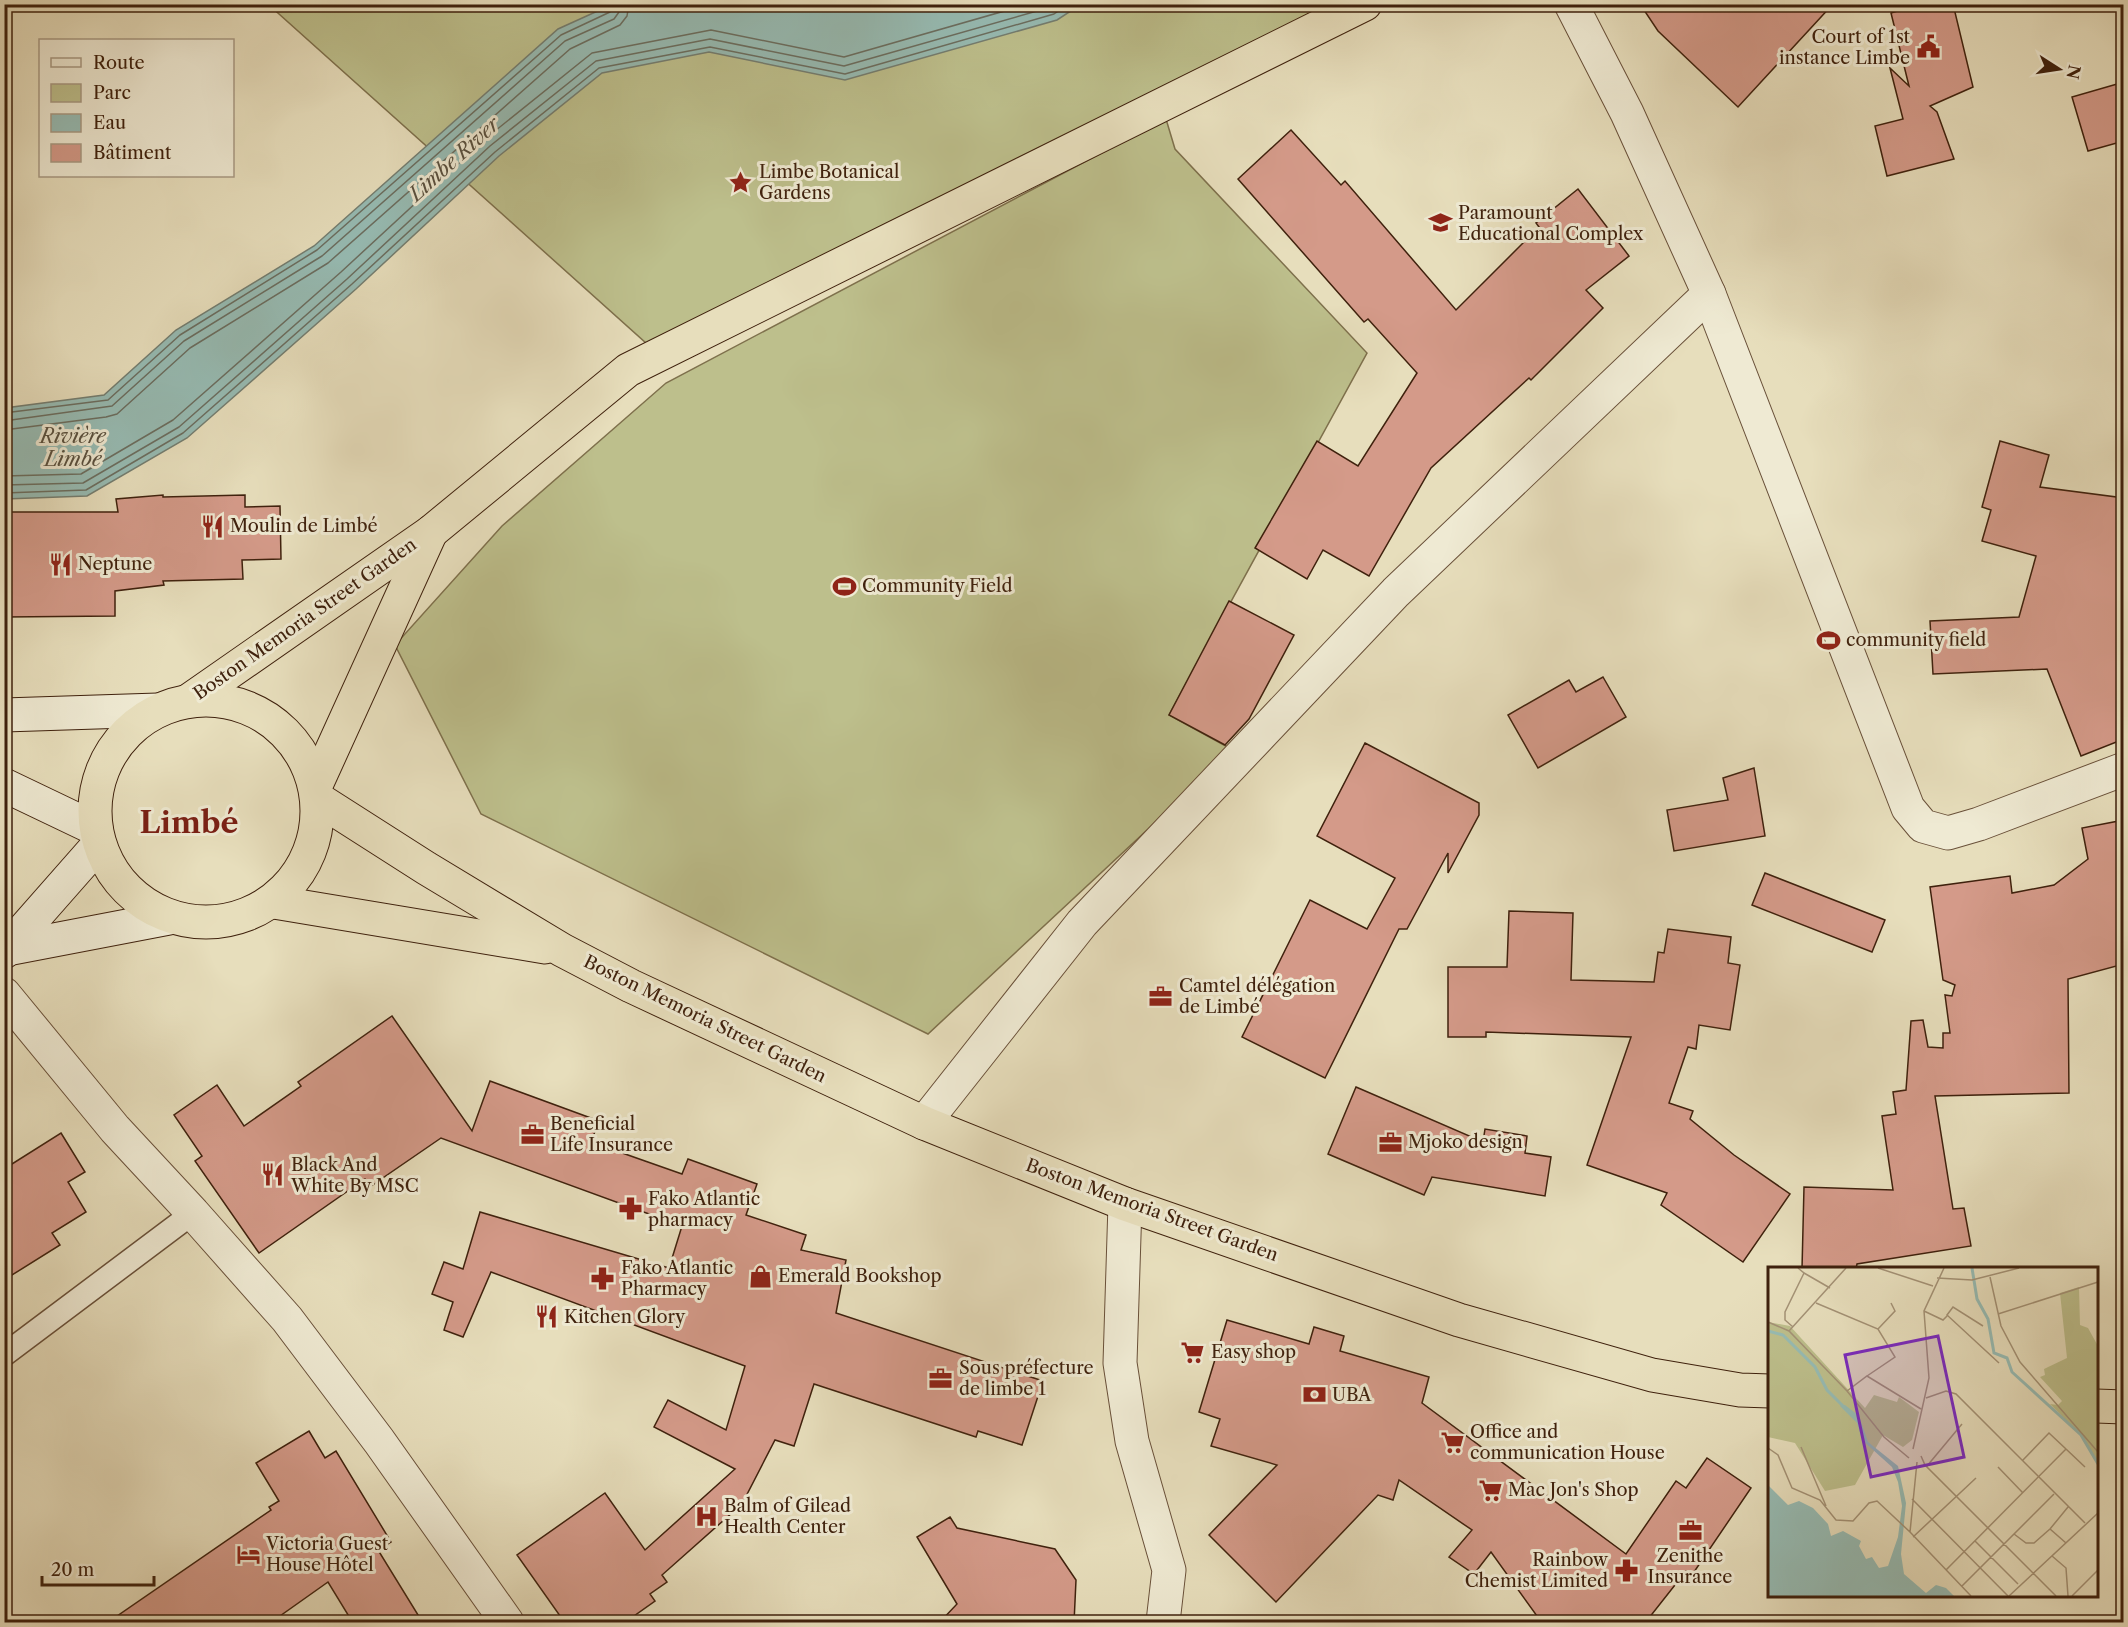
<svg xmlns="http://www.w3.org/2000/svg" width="2128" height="1627" font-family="'Libre Caslon Text',serif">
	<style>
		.green { fill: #bdbf8c; stroke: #7e704c; stroke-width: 1.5 }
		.water { fill: #97bcb4; stroke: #747e71; stroke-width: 1.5 }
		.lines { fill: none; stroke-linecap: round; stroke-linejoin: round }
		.shore { stroke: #6b6e60; stroke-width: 1.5 }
		.building { fill: #d49a89; stroke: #3f210d; stroke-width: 1.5 }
		.lane-casing { stroke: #695039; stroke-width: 25 }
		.street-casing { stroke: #695039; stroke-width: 35 }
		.secondary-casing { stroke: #3f210d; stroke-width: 35 }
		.highway-casing { stroke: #3f210d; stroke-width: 35 }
		.lane { stroke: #efead3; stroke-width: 22 }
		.street { stroke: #efead3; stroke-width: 33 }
		.secondary { stroke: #efead3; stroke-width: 33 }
		.highway { stroke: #e7debc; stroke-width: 33 }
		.labels { text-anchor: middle; stroke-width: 6; stroke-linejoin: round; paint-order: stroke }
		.poi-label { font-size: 18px; fill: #3f210d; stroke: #efead3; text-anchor: start }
		.street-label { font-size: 18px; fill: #3f210d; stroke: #efead3 }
		.water-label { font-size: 20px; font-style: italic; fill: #59503f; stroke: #efead3 }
		.town-label { font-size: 30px; font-weight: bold; fill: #7a1f14; stroke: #efead3 }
		.inset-river { fill: none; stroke: #97bcb4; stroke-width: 3 }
		.inset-road { fill: none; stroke: #a49276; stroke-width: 1.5 }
		.view { fill: #7b2cbf; fill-opacity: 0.15; stroke: #7b2cbf; stroke-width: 3 }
		.inset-edge { fill: none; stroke: #3f210d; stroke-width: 3 }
	</style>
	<rect width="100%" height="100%" fill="#e7debc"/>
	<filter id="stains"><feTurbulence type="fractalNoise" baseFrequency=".00333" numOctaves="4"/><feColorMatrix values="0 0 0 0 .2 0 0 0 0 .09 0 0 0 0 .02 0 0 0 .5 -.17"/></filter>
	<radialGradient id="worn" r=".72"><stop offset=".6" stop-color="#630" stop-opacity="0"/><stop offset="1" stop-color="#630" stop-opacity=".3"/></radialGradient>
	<g class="green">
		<path d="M269,5h1096l-700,355z"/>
		<path d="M1166,119l9,30 192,204 -198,362 64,35 -305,284 -447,-220 -86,-169 107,-119 164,-143z"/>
	</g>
	<path class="water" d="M613,4l467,1 -23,15 -212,60 -136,-28 -107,21 -103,83 -143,133 -169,149 -100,58 -82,3v-91l99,-13 72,-65 138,-84 244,-217z"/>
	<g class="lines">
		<g class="shore">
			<path d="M4,413l104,-13 72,-65 137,-85 244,-215 49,-23 3,-8"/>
			<path d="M4,421l108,-15 72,-65 138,-85 243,-215 49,-22 5,-7 1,-8"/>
			<path d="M4,430l102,-13 11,-3 73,-66 138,-85 242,-214 50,-24 7,-9 2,-12"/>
			<path d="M4,476l77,-2 92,-54 168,-148 144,-133 107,-86 119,-23 133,27 185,-53"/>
			<path d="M4,485l79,-2 96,-56 168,-148 143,-133 106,-85 114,-22 134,27 207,-59 5,-3"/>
			<path d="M4,493l82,-3 97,-57 169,-149 143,-132 104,-84 111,-21 135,27 209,-60 15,-10"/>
		</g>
	</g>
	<g class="building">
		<path d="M1640,4h193l-95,103 -80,-76z"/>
		<path d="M1900,4h53l20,83 -43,19 7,6 17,47 -67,17 -12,-50 28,-7 -13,-51 19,18 -18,-73 10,-3z"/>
		<path d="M2124,82v59l-36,10 -16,-54z"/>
		<path d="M1291,130l50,55 4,-4 111,129 83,-83 -3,-4 42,-34 51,67 -43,34 17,18 -72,72 -2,-2 -98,90 -62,108 -46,-26 -16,29 -52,-31 62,-107 41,25 59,-93 -49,-54 -4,3 -126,-143z"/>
		<path d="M2000,441l49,14 -9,32 84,11v241l-43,17 -34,-87 -114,5 -3,-53 89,-4 17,-61 -54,-15 9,-31 -9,-3z"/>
		<path d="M163,495v2l82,-2v12l35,-1 1,53 -39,1 1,19 -80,2 1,4 -49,6v25l-111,1v-105h114l-2,-13z"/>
		<path d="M1229,601l65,34 -45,84 -24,26 -56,-30z"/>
		<path d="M1603,677l23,40 -88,51 -30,-53 61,-35 7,12z"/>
		<path d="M1365,743l114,60v12l-31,58v-20l-41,76h-8l-74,149 -83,-41 68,-137 57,29 28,-51 -78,-42z"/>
		<path d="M1754,768l11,68 -91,15 -7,-41 61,-10 -5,-22z"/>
		<path d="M2124,820v144l-56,15 1,114 -134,3 18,113 11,-1 7,38 -114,18 -1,5h-54l2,-82 89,3 -11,-74 14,-2 -3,-22 13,-2 5,-69 12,-1 5,27 15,1v-15h7l-5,-38 7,1 3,-11 -12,-5 -13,-93 80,-11 2,17 42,-8 34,-26 -6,-31z"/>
		<path d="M1765,873l120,47 -13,32 -120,-47z"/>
		<path d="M1509,911l64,2 -2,67 83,2 4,-30 6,1 4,-24 63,8 -3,26 12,2 -10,65 -31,-5 -3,24 -8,-2 -19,56 24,8 -3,8 44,36 56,39 -47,68 -82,-57 6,-12 -80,-28 44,-128 -145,-5v5h-38v-70h59z"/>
		<path d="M392,1016l80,115 18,-50 109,40 -8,21 91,32 6,-15 69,25 -11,31 60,20 -5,15 45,10 -10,53 207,68 -21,64 -44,-14 -2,6 -162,-53 -20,62 -19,-6 -33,64 -80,71 5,7 -17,12 5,7 -31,22h-59l-48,-68 88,-62 40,57 90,-81 -81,-42 14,-27 58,30 19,-64 -254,-94 -28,65 -19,-7 9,-28 -21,-8 12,-32 19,7 17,-57 189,56 13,-42 -241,-88 -70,48 -6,-7 -106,74 -64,-92 7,-5 -28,-41 43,-30 27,41 57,-40 -3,-4z"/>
		<path d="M1356,1087l127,55 2,-13 42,7 -2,17 26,4 -6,39 -113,-19 -8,18 -96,-41z"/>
		<path d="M61,1133l24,39 -17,10 18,30 -34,21 8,12 -56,35v-111z"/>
		<path d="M1227,1320l82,24 5,-17 30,9 -4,15 89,26 -7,26 204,151 50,-73 10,7 21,-30 44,30 -59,87 -6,-4 -41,52h-103l-51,-71 -17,22 -25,-17 23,-27 -73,-50 -6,20 -15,-5 -102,107 -67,-67 68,-70 -66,-19 9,-27 -21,-7z"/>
		<path d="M309,1431l16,27 11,-7 55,91 -13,8 45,73h-70l-25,-41 -58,41h-163l164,-113 -2,-3 10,-6 -23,-38z"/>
		<path d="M950,1517l7,11 98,21 21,31 -2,43h-135l18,-19 -40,-67z"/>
	</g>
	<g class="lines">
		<defs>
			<path id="lane" d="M4,1355l189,-142"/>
			<g id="street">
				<path d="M1709,294l199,514 15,18 25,7 31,-9 145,-55"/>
				<path d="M4,994l111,135 78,84 94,106 92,122 128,181"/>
				<path d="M924,1123l158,-200 314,-331 313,-298 -82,-181 -56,-109"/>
				<path d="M1125,1204l-5,159 12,78 37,129 -6,52"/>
			</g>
			<g id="secondary">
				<path d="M4,715l154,-5"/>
				<path d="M4,785l92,44"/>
				<path d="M7,949l162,-31"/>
				<path d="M4,952l95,-108"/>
			</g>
			<g id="highway">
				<circle cx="206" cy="811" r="111"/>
				<path d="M188,701l243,-169 197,-162 737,-366"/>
				<path d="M316,785l115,-253"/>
				<path d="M318,799l108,69 136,82 69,36 293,137 201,81 334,116 193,55 88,15 30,1"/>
				<path d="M274,902l271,45"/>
				<path d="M2096,1406l28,1"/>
			</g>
		</defs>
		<use href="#lane" class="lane-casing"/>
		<use href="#street" class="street-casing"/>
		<use href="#secondary" class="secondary-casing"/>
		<use href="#highway" class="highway-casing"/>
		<use href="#lane" class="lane"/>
		<use href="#street" class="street"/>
		<use href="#secondary" class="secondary"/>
		<use href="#highway" class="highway"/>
	</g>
	<defs>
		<symbol id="civic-bare" viewBox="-9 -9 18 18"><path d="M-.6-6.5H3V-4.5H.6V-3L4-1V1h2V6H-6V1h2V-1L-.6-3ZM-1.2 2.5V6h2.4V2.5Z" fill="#8f2418" stroke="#efead3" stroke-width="2.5" paint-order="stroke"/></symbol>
		<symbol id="sight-bare" viewBox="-9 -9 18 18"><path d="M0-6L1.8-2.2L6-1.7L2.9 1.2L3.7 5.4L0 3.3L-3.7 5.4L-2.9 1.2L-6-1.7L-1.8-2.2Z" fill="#8f2418" stroke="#efead3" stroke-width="2.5" paint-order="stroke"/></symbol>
		<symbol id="school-bare" viewBox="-9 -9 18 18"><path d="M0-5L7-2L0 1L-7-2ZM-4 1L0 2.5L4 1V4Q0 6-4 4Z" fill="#8f2418" stroke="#efead3" stroke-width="2.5" paint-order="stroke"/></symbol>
		<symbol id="restaurant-bare" viewBox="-9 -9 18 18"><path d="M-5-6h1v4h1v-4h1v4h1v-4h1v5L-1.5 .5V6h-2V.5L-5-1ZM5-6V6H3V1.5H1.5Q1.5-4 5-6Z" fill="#8f2418" stroke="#efead3" stroke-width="2.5" paint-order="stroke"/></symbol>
		<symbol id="stadium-bare" viewBox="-9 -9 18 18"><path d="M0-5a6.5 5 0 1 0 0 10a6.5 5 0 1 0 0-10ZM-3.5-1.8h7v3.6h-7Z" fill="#8f2418" stroke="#efead3" stroke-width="2.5" paint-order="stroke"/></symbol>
		<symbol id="office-bare" viewBox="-9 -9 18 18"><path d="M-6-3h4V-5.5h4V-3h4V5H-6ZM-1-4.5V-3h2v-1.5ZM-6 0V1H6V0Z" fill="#8f2418" stroke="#efead3" stroke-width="2.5" paint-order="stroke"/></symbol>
		<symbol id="pharmacy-bare" viewBox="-9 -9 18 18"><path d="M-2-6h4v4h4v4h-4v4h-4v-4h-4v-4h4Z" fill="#8f2418" stroke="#efead3" stroke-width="2.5" paint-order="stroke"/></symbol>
		<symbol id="shop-bare" viewBox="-9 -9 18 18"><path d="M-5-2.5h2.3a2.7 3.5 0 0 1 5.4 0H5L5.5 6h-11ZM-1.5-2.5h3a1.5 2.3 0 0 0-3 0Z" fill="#8f2418" stroke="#efead3" stroke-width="2.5" paint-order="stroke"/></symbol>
		<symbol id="supermarket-bare" viewBox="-9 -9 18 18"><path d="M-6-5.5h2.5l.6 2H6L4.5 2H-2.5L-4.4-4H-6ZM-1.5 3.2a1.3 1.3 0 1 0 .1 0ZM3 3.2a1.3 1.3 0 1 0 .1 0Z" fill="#8f2418" stroke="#efead3" stroke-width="2.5" paint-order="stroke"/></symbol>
		<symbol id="bank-bare" viewBox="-9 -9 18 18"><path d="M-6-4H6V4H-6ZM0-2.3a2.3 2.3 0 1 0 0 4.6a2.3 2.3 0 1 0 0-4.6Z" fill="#8f2418" stroke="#efead3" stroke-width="2.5" paint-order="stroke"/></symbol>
		<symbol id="hospital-bare" viewBox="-9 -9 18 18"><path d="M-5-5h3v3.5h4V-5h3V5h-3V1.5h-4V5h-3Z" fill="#8f2418" stroke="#efead3" stroke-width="2.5" paint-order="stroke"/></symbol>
		<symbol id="hotel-bare" viewBox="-9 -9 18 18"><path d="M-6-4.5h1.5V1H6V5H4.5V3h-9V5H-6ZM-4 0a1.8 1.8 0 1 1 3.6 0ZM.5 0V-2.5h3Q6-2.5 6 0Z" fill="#8f2418" stroke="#efead3" stroke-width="2.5" paint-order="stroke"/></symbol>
	</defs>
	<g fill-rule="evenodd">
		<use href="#civic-bare" x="1912" y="30" width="33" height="33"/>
		<use href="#sight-bare" x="724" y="166" width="33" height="33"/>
		<use href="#school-bare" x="1424" y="206" width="33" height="33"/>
		<use href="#restaurant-bare" x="196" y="510" width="33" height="33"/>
		<use href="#restaurant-bare" x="44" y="548" width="33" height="33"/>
		<use href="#stadium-bare" x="828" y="570" width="33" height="33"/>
		<use href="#stadium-bare" x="1812" y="624" width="33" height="33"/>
		<use href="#office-bare" x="1144" y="980" width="33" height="33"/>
		<use href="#office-bare" x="516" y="1118" width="33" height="33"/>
		<use href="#office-bare" x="1374" y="1126" width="33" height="33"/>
		<use href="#restaurant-bare" x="256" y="1158" width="33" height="33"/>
		<use href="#pharmacy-bare" x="614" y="1192" width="33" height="33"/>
		<use href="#shop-bare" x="744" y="1260" width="33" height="33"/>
		<use href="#pharmacy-bare" x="586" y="1262" width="33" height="33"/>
		<use href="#restaurant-bare" x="530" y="1300" width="33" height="33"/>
		<use href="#supermarket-bare" x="1176" y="1336" width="33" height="33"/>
		<use href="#office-bare" x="924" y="1362" width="33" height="33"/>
		<use href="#bank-bare" x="1298" y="1378" width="33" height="33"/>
		<use href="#supermarket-bare" x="1436" y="1426" width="33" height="33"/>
		<use href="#supermarket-bare" x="1474" y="1474" width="33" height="33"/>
		<use href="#hospital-bare" x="690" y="1500" width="33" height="33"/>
		<use href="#office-bare" x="1674" y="1514" width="33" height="33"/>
		<use href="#hotel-bare" x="232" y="1538" width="33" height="33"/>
		<use href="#pharmacy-bare" x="1610" y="1554" width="33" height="33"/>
	</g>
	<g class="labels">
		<g class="poi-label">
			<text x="1910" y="43" text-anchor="end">Court of 1st<tspan x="1910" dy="21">instance Limbe</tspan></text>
			<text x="759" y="178">Limbe Botanical<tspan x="759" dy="21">Gardens</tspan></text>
			<text x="1458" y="219">Paramount<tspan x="1458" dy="21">Educational Complex</tspan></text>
			<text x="230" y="532">Moulin de Limbé</text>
			<text x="78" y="570">Neptune</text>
			<text x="862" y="592">Community Field</text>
			<text x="1846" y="646">community field</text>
			<text x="1179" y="992">Camtel délégation<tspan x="1179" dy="21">de Limbé</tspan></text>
			<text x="550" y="1130">Beneficial<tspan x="550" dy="21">Life Insurance</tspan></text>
			<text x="1408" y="1148">Mjoko design</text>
			<text x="291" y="1171">Black And<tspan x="291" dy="21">White By MSC</tspan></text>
			<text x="648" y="1205">Fako Atlantic<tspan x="648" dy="21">pharmacy</tspan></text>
			<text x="621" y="1274">Fako Atlantic<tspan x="621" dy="21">Pharmacy</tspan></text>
			<text x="778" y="1282">Emerald Bookshop</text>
			<text x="564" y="1323">Kitchen Glory</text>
			<text x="1211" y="1358">Easy shop</text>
			<text x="959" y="1374">Sous préfecture<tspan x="959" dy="21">de limbe 1</tspan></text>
			<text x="1332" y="1401">UBA</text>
			<text x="1470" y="1438">Office and<tspan x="1470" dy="21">communication House</tspan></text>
			<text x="1508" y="1496">Mac Jon's Shop</text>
			<text x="724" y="1512">Balm of Gilead<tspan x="724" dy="21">Health Center</tspan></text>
			<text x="266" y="1550">Victoria Guest<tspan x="266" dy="21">House Hôtel</tspan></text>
			<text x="1690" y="1562" text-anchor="middle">Zenithe<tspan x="1690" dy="21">Insurance</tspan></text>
			<text x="1608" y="1566" text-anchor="end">Rainbow<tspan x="1608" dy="21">Chemist Limited</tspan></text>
		</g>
		<g class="street-label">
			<text transform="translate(305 619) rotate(-35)" y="6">Boston Memoria Street Garden</text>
			<text transform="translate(705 1019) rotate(26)" y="6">Boston Memoria Street Garden</text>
			<text transform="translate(1152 1210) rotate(20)" y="6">Boston Memoria Street Garden</text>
		</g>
		<g class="water-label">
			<text transform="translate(454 159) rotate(-42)" y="7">Limbe River</text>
			<text x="73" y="443">Rivière<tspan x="73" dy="23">Limbé</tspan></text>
		</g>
		<g class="town-label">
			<text x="189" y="833">Limbé</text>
		</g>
	</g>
	<g transform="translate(1768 1267)">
		<rect width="330" height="330" fill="#e7debc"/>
		<path d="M311,20l1,38 8,3 10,18v118l-17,-29 -31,-31 8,1 4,-4 -22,-24 5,-2 -1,-6 23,-11 -7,-65zM0,55l22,4 75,82 9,-13 23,7 2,-5 20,15 -7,28 -9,7 -20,-12 -28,50 -30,6 -30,-48 -27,-6z" fill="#bdbf8c"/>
		<path d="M77,138l14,11 9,26 30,24 8,37 -5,51 3,20 22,19 10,-8 10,3 8,8h-186v-111l20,20 11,-4 14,7 15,16 3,12 12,-5 18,10 -2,5 7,13 6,-2 7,11 9,-2 10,-29 4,-31 -4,-24 -6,-15 -30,-27 -5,-17 -17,-17z" fill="#97bcb4"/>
		<path class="inset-river" d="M204,1l5,31 11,20 6,34 13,5 5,14 69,63 17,29M0,64l15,4 32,32 12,23 19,19"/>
		<path class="inset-road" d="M110,1l55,18M36,6l26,15M222,10l11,49 19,36 78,90M169,11l35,2 47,-12M48,36l62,26 17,28 -28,19M156,44l19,9 4,-4M230,47l100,-32M0,55l21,9 58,60 37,46 25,21M215,59l-30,-19 -6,8 52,48M25,60l-8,-7v-8l19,-39 -6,-5M110,62l17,-18 -4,-8M21,64l57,-63M79,124l20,-15 54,33M158,131l20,-7 10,3 129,129M33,180l25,59M0,181l10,7 14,33 28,12 16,20 17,1 16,-18 8,-2 33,31M145,182l16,-71 -5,-67 20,-43M153,189l4,9 131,131M254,194l27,-28 17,16M149,195l-7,70 61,64M159,199l35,-42M230,200l25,26M144,232l96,97M282,262l18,-22M246,267l12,9h8l16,-14 16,14M145,270l63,-59M207,274l43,43M284,289l14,12 2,28M178,303l120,-121 19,18M194,319l92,-92M241,329l89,-83M304,329l26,-26"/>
		<path class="view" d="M170,69l26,121 -93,20 -26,-122z"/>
		<rect width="330" height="330" class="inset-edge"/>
	</g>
	<rect width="2128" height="1627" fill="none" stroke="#e7debc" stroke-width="24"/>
	<rect x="6" y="6" width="2116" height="1615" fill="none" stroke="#3f210d" stroke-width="3"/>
	<rect x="12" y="12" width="2104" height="1603" fill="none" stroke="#3f210d" stroke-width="1.5"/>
	<rect x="39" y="39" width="195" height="138" fill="#efead3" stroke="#a99a84" stroke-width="1.5"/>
	<rect x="51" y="58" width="30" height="9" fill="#efead3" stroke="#a99a84" stroke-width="1.5"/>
	<text x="93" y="69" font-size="18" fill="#3f210d">Route</text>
	<rect x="51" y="84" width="30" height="18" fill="#bdbf8c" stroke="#a99a84" stroke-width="1.5"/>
	<text x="93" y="99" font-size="18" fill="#3f210d">Parc</text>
	<rect x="51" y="114" width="30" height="18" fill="#97bcb4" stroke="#a99a84" stroke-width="1.5"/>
	<text x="93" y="129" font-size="18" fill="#3f210d">Eau</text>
	<rect x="51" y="144" width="30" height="18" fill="#d49a89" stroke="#a99a84" stroke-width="1.5"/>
	<text x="93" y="159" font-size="18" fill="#3f210d">Bâtiment</text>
	<g transform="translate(2059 69) rotate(102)" stroke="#efead3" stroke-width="4.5" paint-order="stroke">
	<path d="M0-4.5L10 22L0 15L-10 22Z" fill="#3f210d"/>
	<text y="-9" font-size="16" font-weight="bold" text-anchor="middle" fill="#3f210d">N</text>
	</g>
	<path d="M42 1576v9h112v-9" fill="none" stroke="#3f210d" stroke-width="3"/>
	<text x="51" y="1576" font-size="18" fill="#3f210d" stroke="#efead3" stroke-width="4.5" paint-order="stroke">20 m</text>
	<rect width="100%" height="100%" filter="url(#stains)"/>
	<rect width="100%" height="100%" fill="url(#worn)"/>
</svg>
